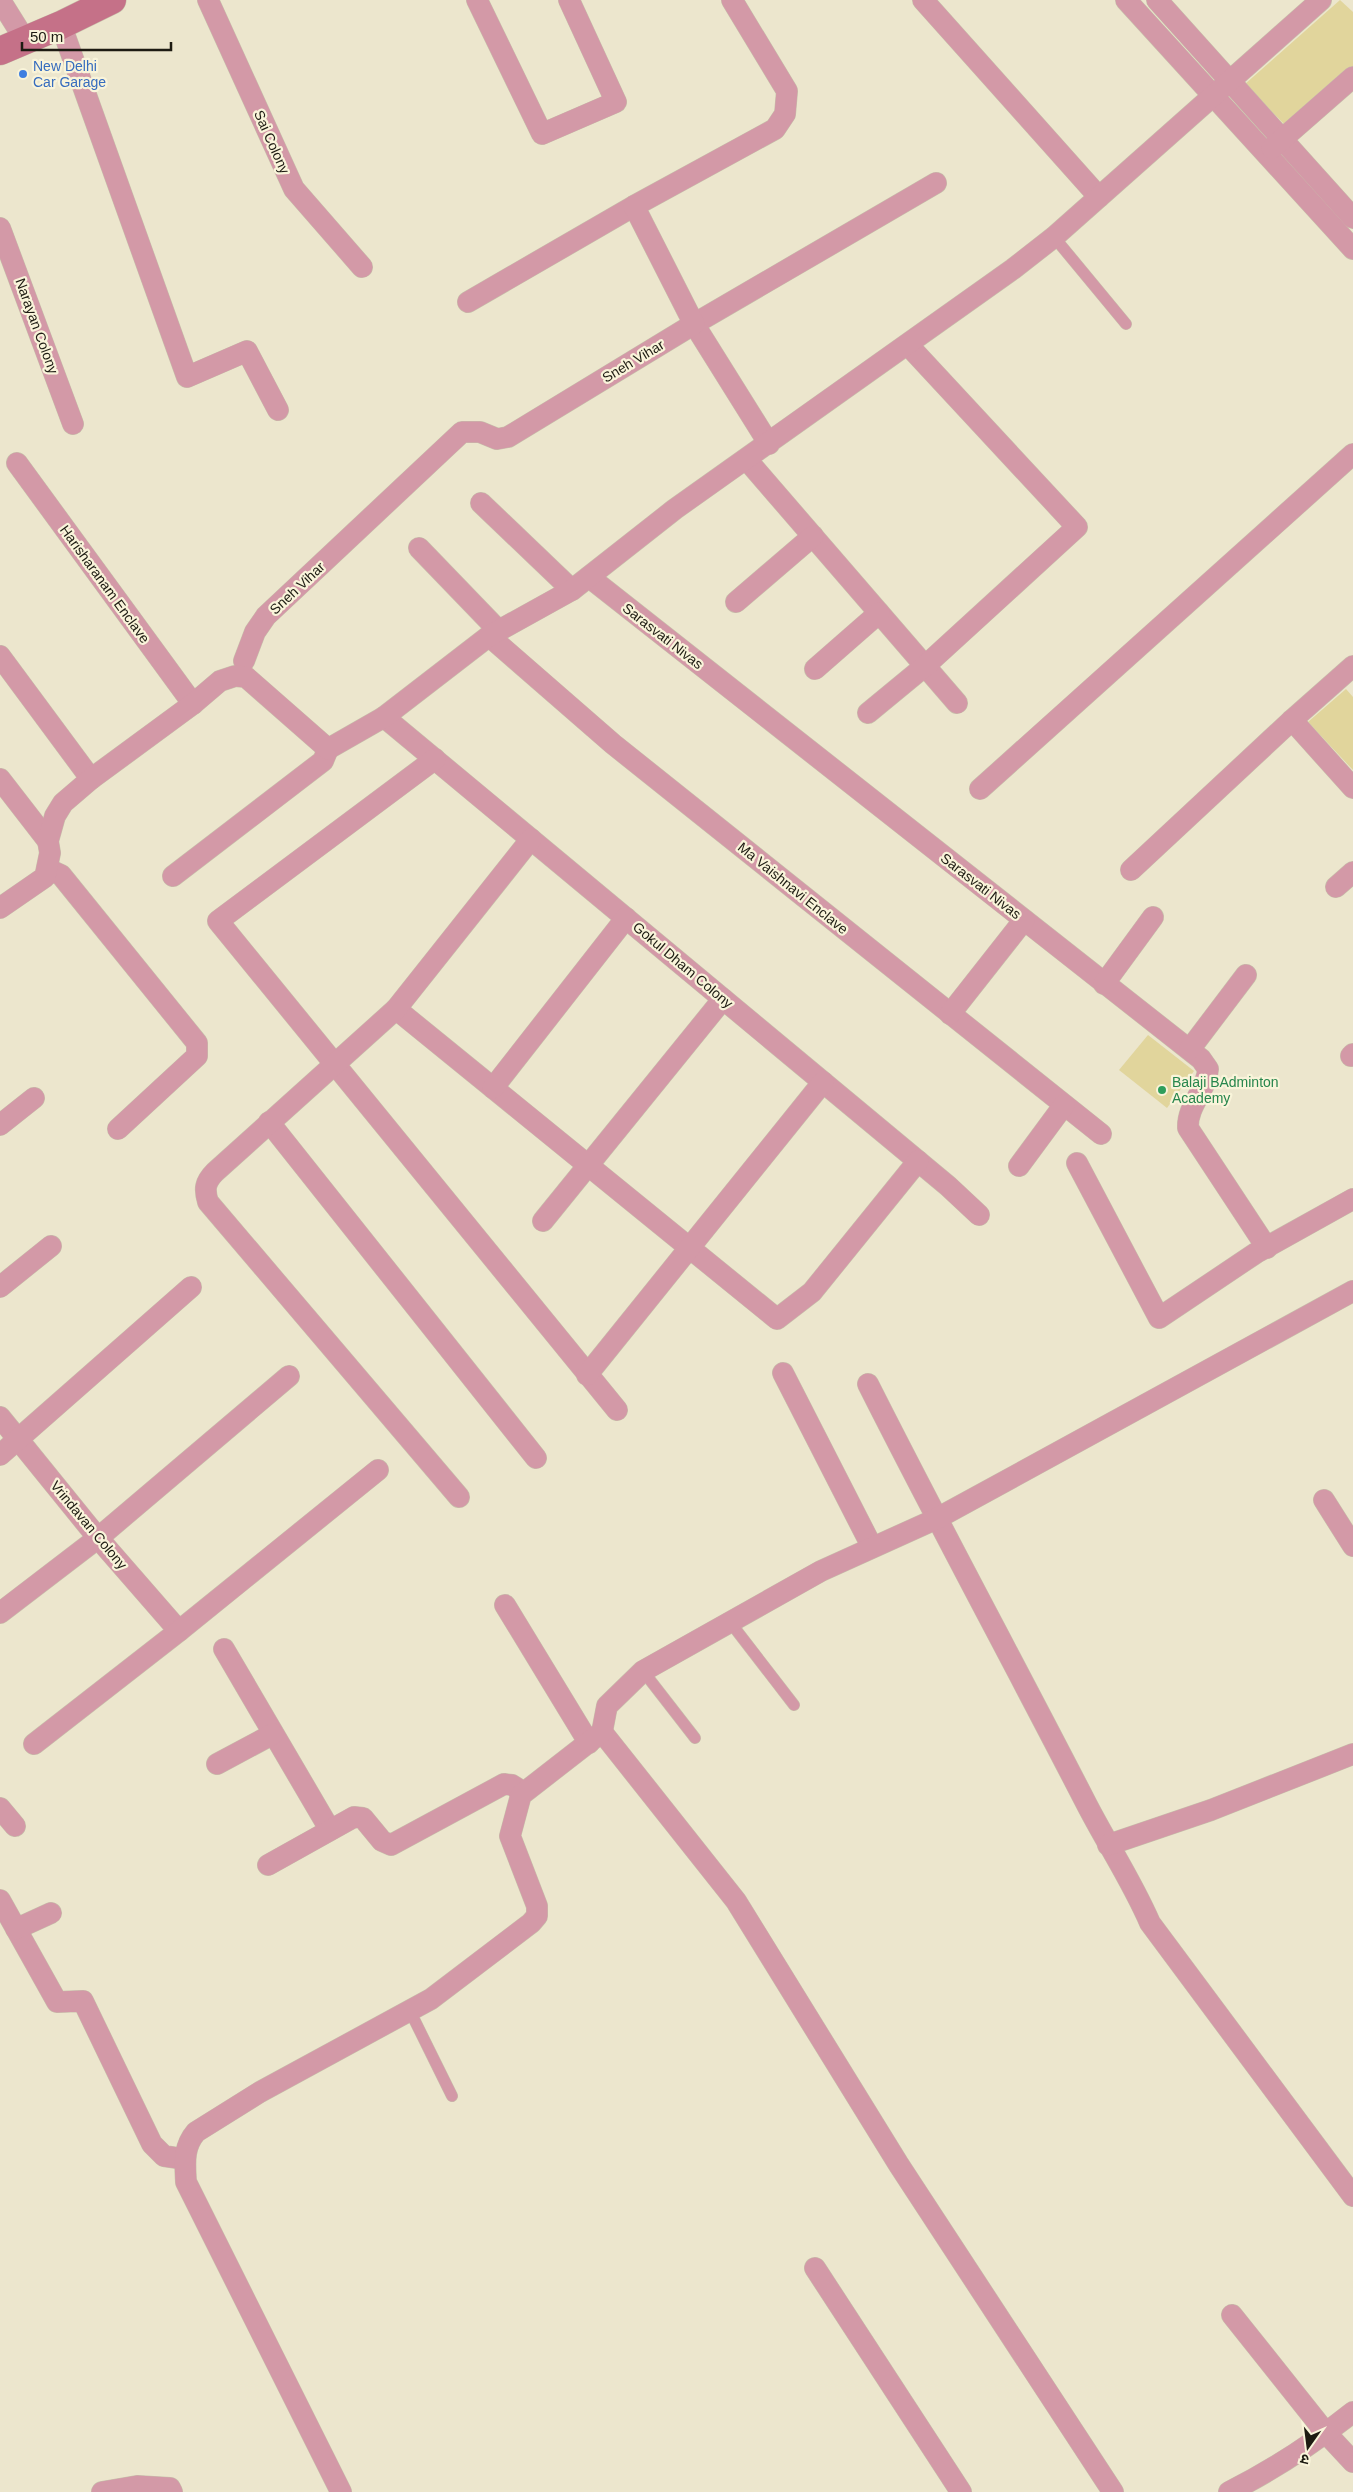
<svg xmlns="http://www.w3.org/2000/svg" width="1353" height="2492" font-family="Helvetica,'Noto Sans Devanagari',sans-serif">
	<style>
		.green { fill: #e1d59c }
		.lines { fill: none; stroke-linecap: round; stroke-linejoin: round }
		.lane-casing { stroke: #c7c1ab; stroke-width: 12 }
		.street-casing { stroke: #c7c1ab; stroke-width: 22 }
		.secondary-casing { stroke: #c7c1ab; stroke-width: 29 }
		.lane { stroke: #d399a7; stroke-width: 11 }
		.street { stroke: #d399a7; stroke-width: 21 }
		.secondary { stroke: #c57188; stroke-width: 28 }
		.shop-dot { fill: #3f7fe0; stroke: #f9f4da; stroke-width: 2 }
		.leisure-dot { fill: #2e9e5b; stroke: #f9f4da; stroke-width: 2 }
		.labels { text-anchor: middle; stroke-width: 4.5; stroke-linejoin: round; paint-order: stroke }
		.shop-label { font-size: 14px; fill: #366cbe; stroke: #f9f4da; text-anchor: start }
		.street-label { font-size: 14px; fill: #1d1b12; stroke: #f9f4da }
		.leisure-label { font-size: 14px; fill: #27864d; stroke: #f9f4da; text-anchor: start }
	</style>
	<rect width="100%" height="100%" fill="#ece6cd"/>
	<g class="green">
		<path d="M1340,0l13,12v54l-68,59 -40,-41z"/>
		<path d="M1346,689l7,8v73l-45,-48z"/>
		<path d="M1148,1035l46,36 -27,37 -48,-38z"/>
	</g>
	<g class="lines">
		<defs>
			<g id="lane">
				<path d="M1054,237l72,87"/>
				<path d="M730,1622l64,83"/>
				<path d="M643,1671l52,67"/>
				<path d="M410,2011l42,85"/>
			</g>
			<g id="street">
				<path d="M0,0l25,40"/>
				<path d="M208,0l86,189 68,78"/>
				<path d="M477,0l65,134 74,-32 -47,-102"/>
				<path d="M923,0l176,197"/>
				<path d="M1126,0l227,249"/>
				<path d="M1157,0l196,218"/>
				<path d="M61,25l126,352 60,-26 31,59"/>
				<path d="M1272,148l81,-71"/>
				<path d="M0,228l73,196"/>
				<path d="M468,302l166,-96"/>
				<path d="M769,444l-75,-120 242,-141"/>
				<path d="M747,460l210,243"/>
				<path d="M17,463l176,241"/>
				<path d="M481,503l91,87"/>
				<path d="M419,548l80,83"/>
				<path d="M589,577l612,482 7,10c-1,21 -21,36 -20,59l79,120"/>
				<path d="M736,602l77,-66"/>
				<path d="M489,636l124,108 488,390"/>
				<path d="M0,656l91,123"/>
				<path d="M244,661l11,-29 11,-16 196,-184h18l17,7 11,-2 186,-113 -60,-118 141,-77 10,-15 2,-23 -55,-91"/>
				<path d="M815,669l64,-56"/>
				<path d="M868,713l57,-47 152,-139 -169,-182"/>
				<path d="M384,717l564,469 31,29"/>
				<path d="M1292,720l61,68"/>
				<path d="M435,759l-217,162 399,489"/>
				<path d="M0,779l48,62"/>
				<path d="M980,789l373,-335"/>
				<path d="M48,869l13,6 136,168v13l-79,73"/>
				<path d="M1131,870l161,-150 61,-54"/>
				<path d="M173,876l150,-115 5,-12"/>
				<path d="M1336,887l17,-15"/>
				<path d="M0,908l45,-31 5,-24 -2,-12 7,-25 8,-13 28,-24 102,-75 27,-23 15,-5 11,1 82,72 56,-32 105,-81 83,-46 103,-81 338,-240 41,-32 267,-237"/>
				<path d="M1104,984l49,-67"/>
				<path d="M396,1009l381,310 35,-27 106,-131"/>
				<path d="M950,1014l74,-94"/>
				<path d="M1190,1049l56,-74"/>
				<path d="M1351,1056l2,-2"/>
				<path d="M493,1088l133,-170"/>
				<path d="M269,1122l267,336"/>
				<path d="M0,1125l34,-27"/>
				<path d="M1077,1163l82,155 97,-65 97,-54"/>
				<path d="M1019,1166l45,-61"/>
				<path d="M543,1221l180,-222"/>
				<path d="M0,1287l51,-41"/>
				<path d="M783,1373l89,174"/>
				<path d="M587,1375l236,-293"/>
				<path d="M868,1384c71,141 146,279 218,419 21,41 46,78 64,120l203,273"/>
				<path d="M0,1417l98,121 81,93"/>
				<path d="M0,1455l191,-168"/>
				<path d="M459,1497l-251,-295c-4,-13 -3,-20 7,-30l181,-163 135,-170"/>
				<path d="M1324,1500l29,46"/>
				<path d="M505,1605l84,138"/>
				<path d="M0,1613l98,-75 191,-162"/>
				<path d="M224,1649l106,181"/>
				<path d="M602,1732l134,169 163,264 214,327"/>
				<path d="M34,1744l145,-113 199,-161"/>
				<path d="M217,1764l56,-30"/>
				<path d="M0,1808l15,18"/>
				<path d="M1108,1845l103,-35 142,-56"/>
				<path d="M268,1865l86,-48 9,1 19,23 9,4 113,-61 8,1 11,7"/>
				<path d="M0,1900l57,102 26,-1 69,143 12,12 20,3"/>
				<path d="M16,1929l35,-16"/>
				<path d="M815,2268l146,224"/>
				<path d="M1232,2315l94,118 27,29"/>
				<path d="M102,2492l35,-6 33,2 2,4"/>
				<path d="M341,2492l-155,-310c-1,-19 -3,-35 10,-50l64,-40 171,-93 100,-76 6,-7v-10l-27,-70 11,-41 81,-63 5,-26 36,-35 178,-100 115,-52 417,-228"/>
				<path d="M1229,2492c44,-22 85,-49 124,-80"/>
			</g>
			<path id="secondary" d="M0,51l61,-26 51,-25"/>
		</defs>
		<use href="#lane" class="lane-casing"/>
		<use href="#street" class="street-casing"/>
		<use href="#secondary" class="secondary-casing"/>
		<use href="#lane" class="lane"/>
		<use href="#street" class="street"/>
		<use href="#secondary" class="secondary"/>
	</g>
	<circle class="shop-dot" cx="23" cy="74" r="5"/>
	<circle class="leisure-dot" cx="1162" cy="1090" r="5"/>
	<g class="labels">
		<g class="shop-label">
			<text x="33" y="71">New Delhi<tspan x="33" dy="16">Car Garage</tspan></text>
		</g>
		<g class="street-label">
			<text transform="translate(272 142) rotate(66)" y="5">Sai Colony</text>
			<text transform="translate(37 326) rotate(70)" y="5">Narayan Colony</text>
			<text transform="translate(633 361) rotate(-31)" y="5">Sneh Vihar</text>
			<text transform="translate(105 584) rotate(54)" y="5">Harisharanam Enclave</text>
			<text transform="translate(297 588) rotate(-43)" y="5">Sneh Vihar</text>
			<text transform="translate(663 636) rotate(38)" y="5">Sarasvati Nivas</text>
			<text transform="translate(981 886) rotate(38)" y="5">Sarasvati Nivas</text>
			<text transform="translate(793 888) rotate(39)" y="5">Ma Vaishnavi Enclave</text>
			<text transform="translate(683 965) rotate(40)" y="5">Gokul Dham Colony</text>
			<text transform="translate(89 1525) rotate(50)" y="5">Vrindavan Colony</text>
		</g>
		<g class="leisure-label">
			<text x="1172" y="1087">Balaji BAdminton<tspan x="1172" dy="16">Academy</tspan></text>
		</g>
	</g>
	<g transform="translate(1308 2447) rotate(194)" stroke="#f9f4da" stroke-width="4" paint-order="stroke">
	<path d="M0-4L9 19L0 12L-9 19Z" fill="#1d1b12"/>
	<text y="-8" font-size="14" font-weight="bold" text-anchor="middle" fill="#1d1b12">उ</text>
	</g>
	<path d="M22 42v8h149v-8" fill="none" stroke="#1d1b12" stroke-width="2.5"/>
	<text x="30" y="42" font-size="15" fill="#1d1b12" stroke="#f9f4da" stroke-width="4" paint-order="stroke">50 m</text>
</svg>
